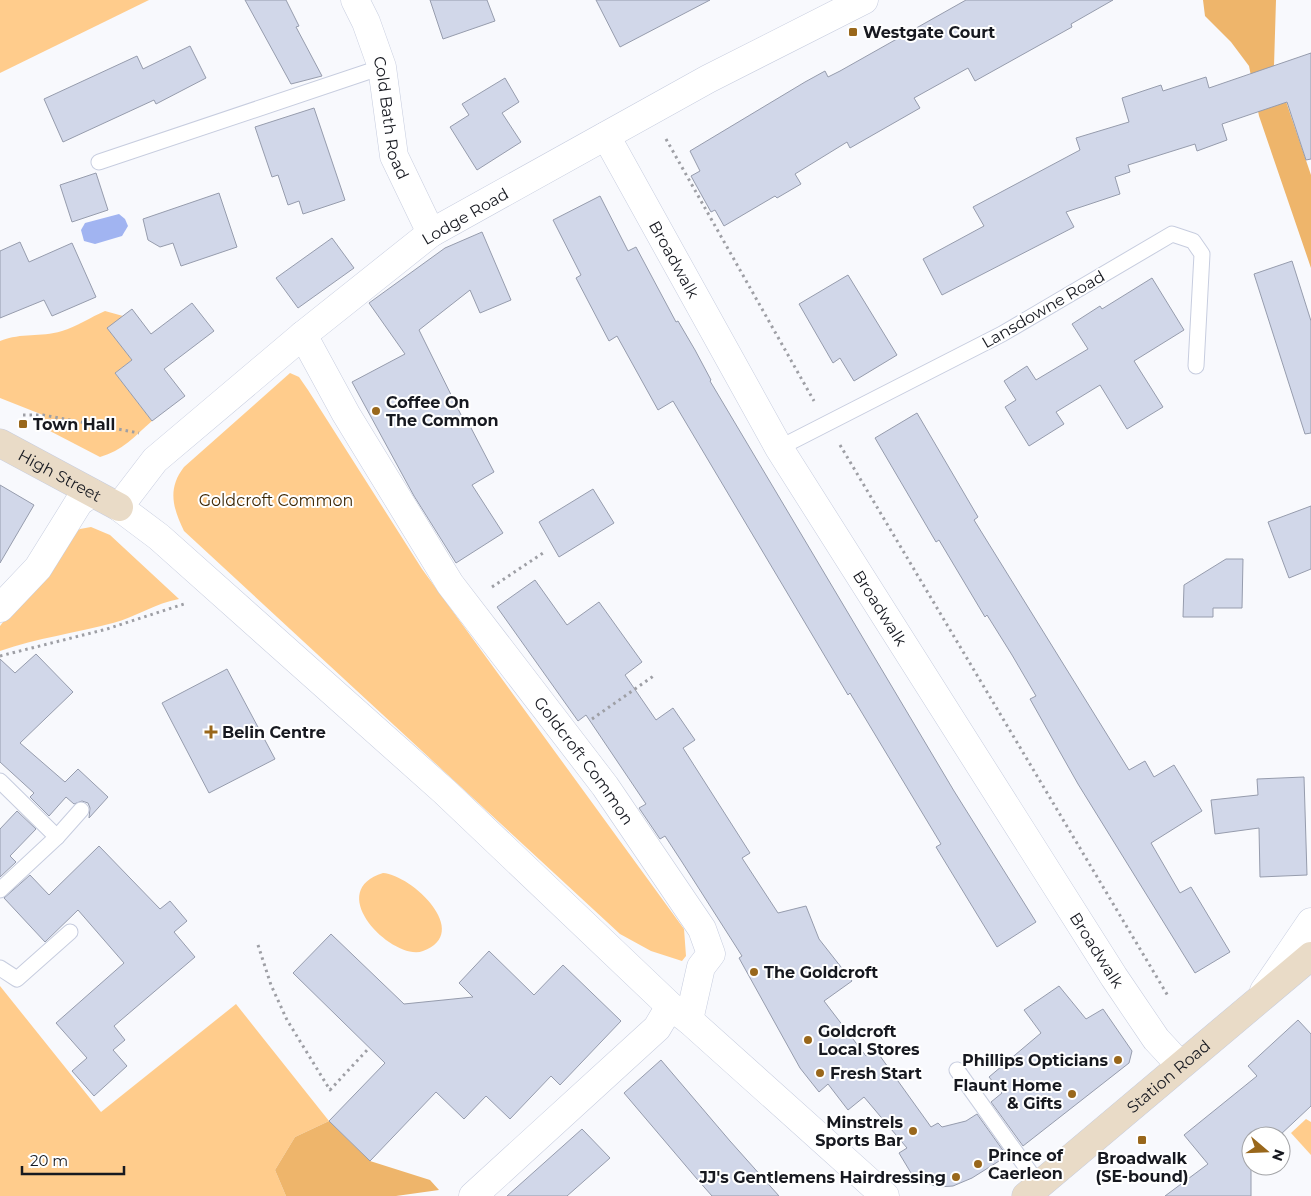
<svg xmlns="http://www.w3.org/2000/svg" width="1311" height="1196" font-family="Montserrat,sans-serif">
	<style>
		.green { fill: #ffcc8c }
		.forest { fill: #eeb56b }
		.water { fill: #a1b4f1 }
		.building { fill: #d1d7e9; stroke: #969cad }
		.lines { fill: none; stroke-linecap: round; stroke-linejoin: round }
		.service-casing { stroke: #c7cddf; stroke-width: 17 }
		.minor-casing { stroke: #c7cddf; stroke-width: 29 }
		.tertiary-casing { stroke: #c7cddf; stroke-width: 29 }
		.secondary-casing { stroke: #c7cddf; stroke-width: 29 }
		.path { stroke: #9e9fa5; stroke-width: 3; stroke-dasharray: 2.5 4; stroke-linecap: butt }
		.service { stroke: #fff; stroke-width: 15 }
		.minor { stroke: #fff; stroke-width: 28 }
		.tertiary { stroke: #fff; stroke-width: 28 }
		.secondary { stroke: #e9dbc7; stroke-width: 28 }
		.poi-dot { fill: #99671b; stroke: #fff; stroke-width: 2 }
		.labels { text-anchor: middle; stroke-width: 4; stroke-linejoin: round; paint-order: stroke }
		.poi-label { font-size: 16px; font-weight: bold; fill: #171920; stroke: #fff; text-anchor: start }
		.street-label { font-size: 16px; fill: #171920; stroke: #fff }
		.park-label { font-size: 16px; fill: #3d2705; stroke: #fff }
	</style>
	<rect width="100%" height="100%" fill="#f8f9fd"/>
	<g class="green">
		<path d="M0,0h149l-149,73z"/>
		<path d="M105,311l18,5 -15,13 24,31 -17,13 37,48c-17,15 -30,30 -52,36l-52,-27 -5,-15 -43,-17v-57c23,-9 39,-3 62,-10 14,-4 29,-14 43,-20z"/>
		<path d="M290,373l9,4 9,13 114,179 262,360 2,27 -4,5 -31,-10 -31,-17 -436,-403c-11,-23 -17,-42 0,-64z"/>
		<path d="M91,527l19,8 69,64c-23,4 -43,18 -66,24 -37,10 -76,15 -113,28v-25l71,-91 9,-6z"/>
		<path d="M383,873c29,2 90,60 40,78 -29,11 -101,-59 -40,-78z"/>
		<path d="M0,986l101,126 135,-108 93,117 -34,16 -20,33 11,26h-286z"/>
		<path d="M1306,1119l5,3v33l-20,-22z"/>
	</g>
	<g class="forest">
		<path d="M1203,0h73l-2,66 37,109v93l-52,-152 -10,-50 -18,-24 -26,-26z"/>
		<path d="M329,1121l41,40 60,19 9,10 -43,6h-110l-11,-26 20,-33z"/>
	</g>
	<path class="water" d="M119,214l6,5 3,7 -6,10 -27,8 -11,-3 -3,-11 4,-7z"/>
	<g class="building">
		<path d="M245,0h41l13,26 -3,1 26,49 -31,8z"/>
		<path d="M430,0h57l8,21 -52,18z"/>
		<path d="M596,0h114l-90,47z"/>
		<path d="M966,0h147l-42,24 1,3 -97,54 -7,-13 -54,30 6,10 -70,40 -3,-6 -52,32 6,10 -24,14 -2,-2 -51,30 -9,-16 -4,2 -20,-36 9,-5 -10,-20 115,-69 20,-11 3,6 12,-6z"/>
		<path d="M190,46l16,32 -50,26 -2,-4 -91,42 -19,-43 93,-43 6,13z"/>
		<path d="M1311,53v106l-5,1 -19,-58 -65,22 5,16 -30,11 -2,-7 -67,21 2,7 -15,5 5,17 -54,18 8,15 -132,68 -19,-36 61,-33 -11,-19 107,-57 -4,-12 53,-16 -7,-24 39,-13 2,6 43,-14 3,11z"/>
		<path d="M505,78l14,24 -17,11 19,29 -44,28 -27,-43 19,-12 -7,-11z"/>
		<path d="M314,108l31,92 -42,14 -4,-13 -11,4 -10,-30 -6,2 -17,-50z"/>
		<path d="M96,173l12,37 -36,12 -12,-37z"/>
		<path d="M219,193l18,54 -56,19 -8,-23 -13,4 -12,-7 -5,-21z"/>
		<path d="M600,196l28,55 8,-4 40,75 2,-1 17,29 16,30 -1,1 244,410 82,131 -39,25 -61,-100 5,-3 -91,-151 -2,2 -175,-294 -15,9 -41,-74 -8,5 -33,-63 5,-3 -28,-55z"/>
		<path d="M482,232l29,68 -31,13 -10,-23 -51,40 48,97 3,-1 24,46 -22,13 31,48 -47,30 -42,-67 -62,-114 53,-28 -36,-51 76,-55z"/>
		<path d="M332,238l22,30 -56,40 -22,-30z"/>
		<path d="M20,242l9,20 43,-19 24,54 -44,19 -8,-16 -44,18v-67z"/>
		<path d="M1292,261l19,60v112l-6,1 -51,-160z"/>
		<path d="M848,275l49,80 -43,26 -14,-23 -7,5 -34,-59z"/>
		<path d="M1152,278l32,52 -50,31 29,46 -36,22 -27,-44 -44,27 8,12 -35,22 -24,-39 11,-7 -12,-19 23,-15 9,14 52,-31 -16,-25 28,-18 2,3z"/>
		<path d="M192,303l22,28 -50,38 21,27 -33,25 -37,-48 17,-13 -25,-32 25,-19 19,25z"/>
		<path d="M917,413l61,104 -4,3 155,250 16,-9 9,16 20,-12 28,46 -51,32 29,50 11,-6 39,65 -35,21 -117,-189 -48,-85 6,-3 -24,-41 -25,-40 -2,2 -46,-77 -3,2 -61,-104z"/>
		<path d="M0,485l34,20 -34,58z"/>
		<path d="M593,489l21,34 -55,34 -20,-35z"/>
		<path d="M1311,506v63l-22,9 -21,-56z"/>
		<path d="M1226,559h17l-1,49h-29v9h-30l1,-32z"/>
		<path d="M535,580l32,45 32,-23 43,60 -17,13 31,45 17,-12 22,32 -12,8 67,105 -8,5 36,55 28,-7 13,33 33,42 -28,20 42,55 9,-7 56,78 7,-4 4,4 24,-6 11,-7 30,42 -35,22 -19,8 -15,1 -24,-9 -15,-25 8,-5 -43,-51 -16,13 -20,-26 -9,8 -19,-24 -61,-110 3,-2 -60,-94 -17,-26 -5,3 -21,-31 7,-4 -60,-89 -8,6 -81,-114z"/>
		<path d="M36,654l37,38 -53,51 45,39 13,-13 30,28 -19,21 1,-10 -2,-5 -6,-2 -8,3 -8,-7 -17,19 -19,-19 4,-4 -34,-31v-103l15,14z"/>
		<path d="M227,669l48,90 -66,34 -47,-90z"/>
		<path d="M1304,777l3,98 -47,2 -1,-49 -44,6 -4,-34 47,-5 -1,-16z"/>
		<path d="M17,811l19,18 -26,27 6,6 -16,15v-48z"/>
		<path d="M99,846l61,63 10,-8 17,20 -13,11 21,25 -81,69 11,14 -12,10 14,16 -33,30 -22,-25 15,-13 -31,-35 68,-60 -46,-53 -33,32 -41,-44 26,-23 19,20z"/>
		<path d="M331,934l73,70 69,-7 -14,-14 30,-32 45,44 29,-30 58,56 -61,64 -9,-9 -41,43 -24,-23 -22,23 -28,-27 -66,69 -41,-40 56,-58 -92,-90z"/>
		<path d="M1059,986l27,33 17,-10 29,42 -3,12 -106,83 -32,-44 11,-9 -13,-16 52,-44 -17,-23z"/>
		<path d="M1298,1020l13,14v72l-32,30h-28v60h-86l43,-32 -24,-29 73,-59 -9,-10z"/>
		<path d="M661,1060l69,81 49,55h-67l-15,-17 -73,-86z"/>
		<path d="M582,1129l28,29 -43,38h-60z"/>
	</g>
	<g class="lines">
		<defs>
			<g id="service">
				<path d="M99,162l283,-95"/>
				<path d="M779,448l223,-114 170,-100 21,7 9,13 -6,112"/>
				<path d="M0,781l57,56"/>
				<path d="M0,890l57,-53 24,-27"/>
				<path d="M0,968l17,11 53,-47"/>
				<path d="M957,1070l82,115"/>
			</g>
			<g id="minor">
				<path id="s1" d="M355,0l11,22 16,45 12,89 37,77"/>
				<path id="s2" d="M606,136l173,312 335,529 42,62 24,26"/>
				<path id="s3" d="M303,335l43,79 104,170 155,202 97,143 9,25 -10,13 -12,53"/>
				<path d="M0,608l38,-40 41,-66 13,-9"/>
				<path d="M1264,991l47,-69"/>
				<path d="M473,1196l184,-168 13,-22"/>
			</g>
			<path id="tertiary" d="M864,0l-156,79 -277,154 -128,102 -148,125 -36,47 40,30 286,255 225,214 19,14 196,176"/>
			<g id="secondary">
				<path id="s4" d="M0,443l119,64"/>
				<path id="s5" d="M1026,1196l285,-240"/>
			</g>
		</defs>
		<use href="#service" class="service-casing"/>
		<use href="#minor" class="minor-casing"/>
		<use href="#tertiary" class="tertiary-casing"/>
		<use href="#secondary" class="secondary-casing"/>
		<g class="path">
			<path d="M666,139l148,262"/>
			<path d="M23,415h20l96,18"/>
			<path d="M840,445l328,551"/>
			<path d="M492,587l54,-36"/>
			<path d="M0,656l107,-27 80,-26"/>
			<path d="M592,719l63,-44"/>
			<path d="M258,945l13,40 16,35 43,70 39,-42"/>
		</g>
		<use href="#service" class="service"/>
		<use href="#minor" class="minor"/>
		<use href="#tertiary" class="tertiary"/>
		<use href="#secondary" class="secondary"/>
	</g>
	<g class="poi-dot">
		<rect x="848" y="27" width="10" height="10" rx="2.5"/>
		<circle cx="376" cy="411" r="5"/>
		<rect x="18" y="419" width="10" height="10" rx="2.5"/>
		<path d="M208.5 724.5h5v5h5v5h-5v5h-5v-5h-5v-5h5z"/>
		<circle cx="754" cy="972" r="5"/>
		<circle cx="808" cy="1040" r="5"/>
		<circle cx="1118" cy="1060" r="5"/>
		<circle cx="820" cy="1073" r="5"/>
		<circle cx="1072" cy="1094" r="5"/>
		<circle cx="913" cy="1131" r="5"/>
		<rect x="1137" y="1135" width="10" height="10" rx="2.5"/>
		<circle cx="978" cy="1164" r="5"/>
		<circle cx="956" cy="1177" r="5"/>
	</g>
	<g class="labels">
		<g class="poi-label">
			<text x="863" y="38">Westgate Court</text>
			<text x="386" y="408">Coffee On<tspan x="386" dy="18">The Common</tspan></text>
			<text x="33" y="430">Town Hall</text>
			<text x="222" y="738">Belin Centre</text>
			<text x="764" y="978">The Goldcroft</text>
			<text x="818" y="1037">Goldcroft<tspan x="818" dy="18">Local Stores</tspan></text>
			<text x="1108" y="1066" text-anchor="end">Phillips Opticians</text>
			<text x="830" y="1079">Fresh Start</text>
			<text x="1062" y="1091" text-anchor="end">Flaunt Home<tspan x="1062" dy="18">&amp; Gifts</tspan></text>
			<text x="903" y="1128" text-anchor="end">Minstrels<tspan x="903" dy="18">Sports Bar</tspan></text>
			<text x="988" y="1161">Prince of<tspan x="988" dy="18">Caerleon</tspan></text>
			<text x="1142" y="1164" text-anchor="middle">Broadwalk<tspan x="1142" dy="18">(SE-bound)</tspan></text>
			<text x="946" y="1183" text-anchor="end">JJ's Gentlemens Hairdressing</text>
		</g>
		<g class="street-label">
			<text dy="6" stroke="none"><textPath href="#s1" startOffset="124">Cold Bath Road</textPath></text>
			<text transform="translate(465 216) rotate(-30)" y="6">Lodge Road</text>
			<text dy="6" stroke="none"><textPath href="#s2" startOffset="141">Broadwalk</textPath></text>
			<text transform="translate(1043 309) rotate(-30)" y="6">Lansdowne Road</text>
			<text dy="6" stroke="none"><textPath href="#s4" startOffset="68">High Street</textPath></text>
			<text dy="6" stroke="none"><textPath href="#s2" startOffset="546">Broadwalk</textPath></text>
			<text dy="6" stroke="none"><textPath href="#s3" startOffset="511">Goldcroft Common</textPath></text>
			<text dy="6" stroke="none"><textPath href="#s2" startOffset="951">Broadwalk</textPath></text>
			<text dy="6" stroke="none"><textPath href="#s5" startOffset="186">Station Road</textPath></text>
		</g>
		<g class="park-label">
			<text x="276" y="506">Goldcroft Common</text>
		</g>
	</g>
	<g transform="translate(1266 1151) rotate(109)"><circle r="24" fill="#ffffff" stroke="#a2a3a6"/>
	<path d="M0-4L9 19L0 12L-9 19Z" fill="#99671b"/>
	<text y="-8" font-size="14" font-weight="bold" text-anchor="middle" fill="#171920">N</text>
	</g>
	<path d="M22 1166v8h102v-8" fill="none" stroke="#171920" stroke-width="2.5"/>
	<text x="30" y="1166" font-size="15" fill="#171920" stroke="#ffffff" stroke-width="4" paint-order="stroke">20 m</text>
</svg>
